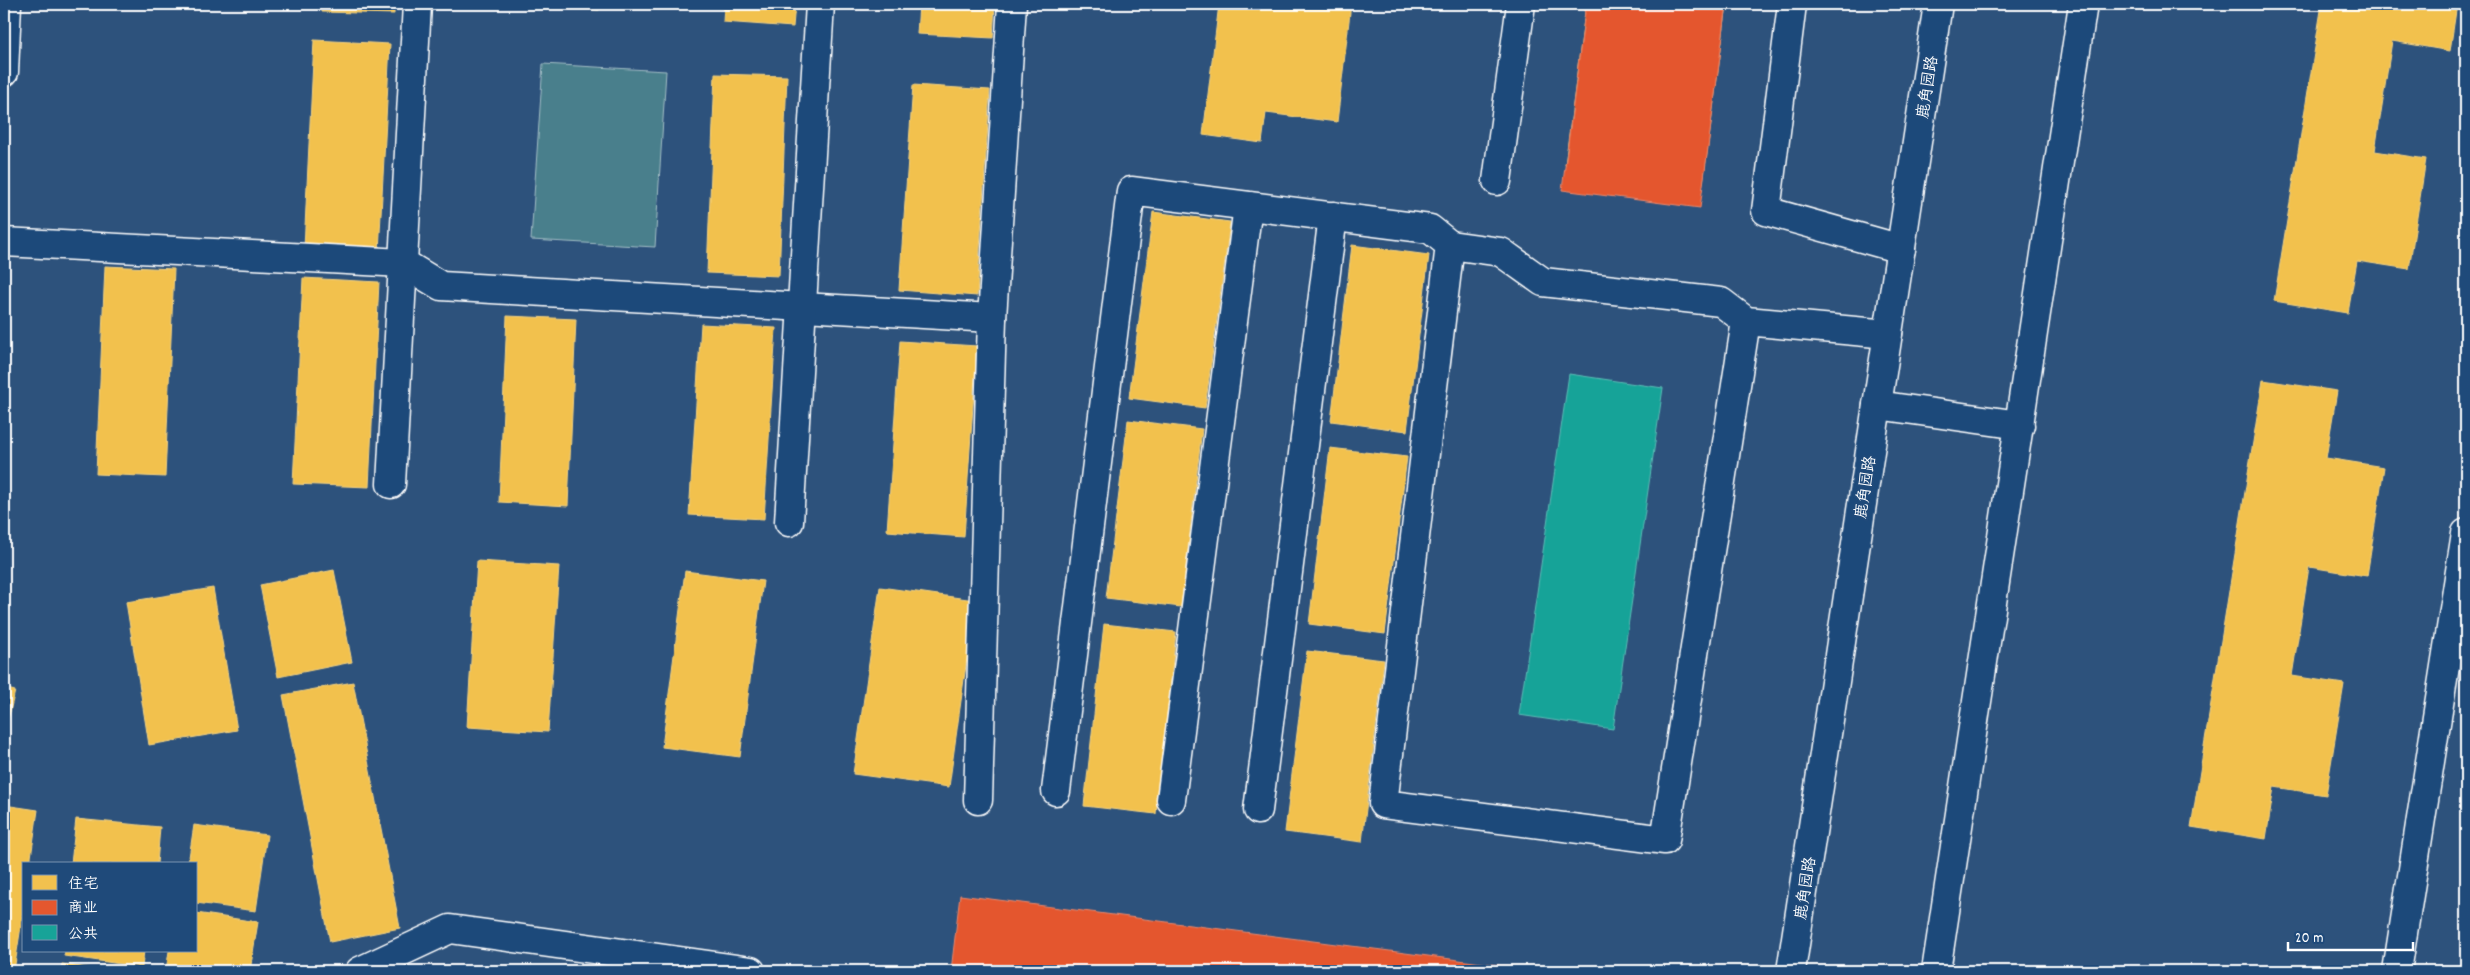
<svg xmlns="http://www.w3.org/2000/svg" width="2470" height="975" font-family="Dekko,'LXGW WenKai TC',sans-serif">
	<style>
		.garden { fill: #4a7f8c; stroke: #a4bfc6 }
		.homes { fill: #f2c14e; stroke: #f6d483 }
		.shops { fill: #e4572e; stroke: #ec896d }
		.public { fill: #17a398; stroke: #5dbfb7 }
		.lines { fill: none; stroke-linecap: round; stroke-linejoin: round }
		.minor-casing { stroke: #fff; stroke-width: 31 }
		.minor { stroke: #1f4a7a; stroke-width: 28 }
		.labels { text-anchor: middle; stroke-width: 5; stroke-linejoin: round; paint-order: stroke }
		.street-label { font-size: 16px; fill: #fff; stroke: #1f4a7a }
	</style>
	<rect width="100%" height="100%" fill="#2d527c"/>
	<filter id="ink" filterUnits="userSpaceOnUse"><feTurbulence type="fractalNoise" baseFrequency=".02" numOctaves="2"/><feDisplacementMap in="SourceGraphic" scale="10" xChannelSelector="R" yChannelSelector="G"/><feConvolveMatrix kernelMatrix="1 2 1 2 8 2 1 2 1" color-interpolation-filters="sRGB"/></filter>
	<g filter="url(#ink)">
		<path class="garden" d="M543,64l123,7 -11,176 -124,-7z"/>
		<g class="homes">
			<path d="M322,4h72v10l-72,-2z"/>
			<path d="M522,4h77v6z"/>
			<path d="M724,4h71l-2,23 -70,-5z"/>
			<path d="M919,4h76l-2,34 -76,-4z"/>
			<path d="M1219,4h132l-14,118 -71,-9 -4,30 -59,-8z"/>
			<path d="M1586,4h141l-24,179 -138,-18z"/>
			<path d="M2322,4h135l-7,47 -58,-10 -17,110 51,8 -17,110 -52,-8 -9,52 -74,-12z"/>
			<path d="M314,40l76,4 -11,208 -75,-4z"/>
			<path d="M715,74l72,2 -8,200 -72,-3z"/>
			<path d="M913,85l77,5 -13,206 -78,-6z"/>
			<path d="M1153,212l77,10 -25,186 -76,-10z"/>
			<path d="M1352,245l77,10 -22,176 -76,-10z"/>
			<path d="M105,266l69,3 -9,208 -69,-3z"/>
			<path d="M303,278l76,4 -10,205 -76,-3z"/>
			<path d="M507,316l69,3 -8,187 -69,-4z"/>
			<path d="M701,324l75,4 -12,191 -75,-4z"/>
			<path d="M900,341l77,5 -13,191 -77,-6z"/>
			<path d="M2263,380l74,11 -11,67 58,9 -17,109 -58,-9 -17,109 52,8 -18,111 -52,-8 -8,52 -75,-12z"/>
			<path d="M1128,420l74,9 -21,178 -75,-9z"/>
			<path d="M1330,448l77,9 -22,177 -76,-10z"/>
			<path d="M477,561l82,5 -11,166 -81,-5z"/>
			<path d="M334,570l18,92 -74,15 -18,-92z"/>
			<path d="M685,571l78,10 -23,176 -78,-10z"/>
			<path d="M880,587l95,13 -26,187 -96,-13z"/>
			<path d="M213,588l24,142 -88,15 -23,-143z"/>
			<path d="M1104,624l72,8 -20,182 -72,-8z"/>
			<path d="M1307,651l77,9 -22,182 -77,-10z"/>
			<path d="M353,682l47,246 -70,14 -47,-247z"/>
			<path d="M4,688l11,3 -11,45z"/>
			<path d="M4,805l34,5 -8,54h-6v43l-10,64h-10z"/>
			<path d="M76,819l84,8 -3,37h-86z"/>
			<path d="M194,825l73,10 -11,76 -60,-8v-39h-8z"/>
			<path d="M196,913l62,9 -8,49h-84l3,-20h27z"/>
			<path d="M65,951h79l-2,16 -78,-11z"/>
			<path d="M62,964l44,7h-46z"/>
		</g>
		<g class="shops">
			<path d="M1586,4h141l-27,204 -138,-18z"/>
			<path d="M960,895l583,76h-592z"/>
		</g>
		<path class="public" d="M1569,374l94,14 -50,341 -94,-14z"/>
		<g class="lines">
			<defs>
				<g id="minor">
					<path d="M1792,4l-26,207 135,38"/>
					<path d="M4,72l3,-68"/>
					<path d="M1497,181l24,-177"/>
					<path d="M4,242l399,21 38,23 551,32 -14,482"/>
					<path d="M992,318l20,-314"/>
					<path d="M1746,321l-81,519 -282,-36 67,-559 51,7 42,30 178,20 25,19 142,13"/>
					<path d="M1877,405l143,20"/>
					<path d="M391,484l26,-480"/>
					<path d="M789,522l31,-518"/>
					<path d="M1056,791l75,-600 299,38 20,16"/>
					<path d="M1171,800l77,-594"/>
					<path d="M1258,810l75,-594"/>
					<path d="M360,971l90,-42 301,42"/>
					<path d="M1791,971l147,-967"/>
					<path d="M1936,971l147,-967"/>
					<path d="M2397,971l69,-438"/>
				</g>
			</defs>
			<use href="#minor" class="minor-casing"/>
			<use href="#minor" class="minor"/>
		</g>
	</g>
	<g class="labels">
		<g class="street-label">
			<text transform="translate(1926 87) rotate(-81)" y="6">鹿角园路</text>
			<text transform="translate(1864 487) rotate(-81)" y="6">鹿角园路</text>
			<text transform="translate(1804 888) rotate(-81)" y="6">鹿角园路</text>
		</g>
	</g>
	<rect width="2470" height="975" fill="none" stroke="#1f4a7a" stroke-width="20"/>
	<rect x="10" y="10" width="2450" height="955" fill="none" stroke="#fff" stroke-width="2" filter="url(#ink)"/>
	<rect x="22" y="862" width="175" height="90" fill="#1f4a7a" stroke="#7992af"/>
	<rect x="32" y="875" width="25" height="15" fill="#f2c14e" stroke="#7992af"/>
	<text x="68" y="888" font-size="15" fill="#ffffff">住宅</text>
	<rect x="32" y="900" width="25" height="15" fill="#e4572e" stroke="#7992af"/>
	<text x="68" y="912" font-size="15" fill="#ffffff">商业</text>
	<rect x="32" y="925" width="25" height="15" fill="#17a398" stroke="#7992af"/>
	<text x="68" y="938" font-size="15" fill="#ffffff">公共</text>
	<path d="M2288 942v8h125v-8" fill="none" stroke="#ffffff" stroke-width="2.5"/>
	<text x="2295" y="942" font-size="15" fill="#ffffff" stroke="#1f4a7a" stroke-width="4" paint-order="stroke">20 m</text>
</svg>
